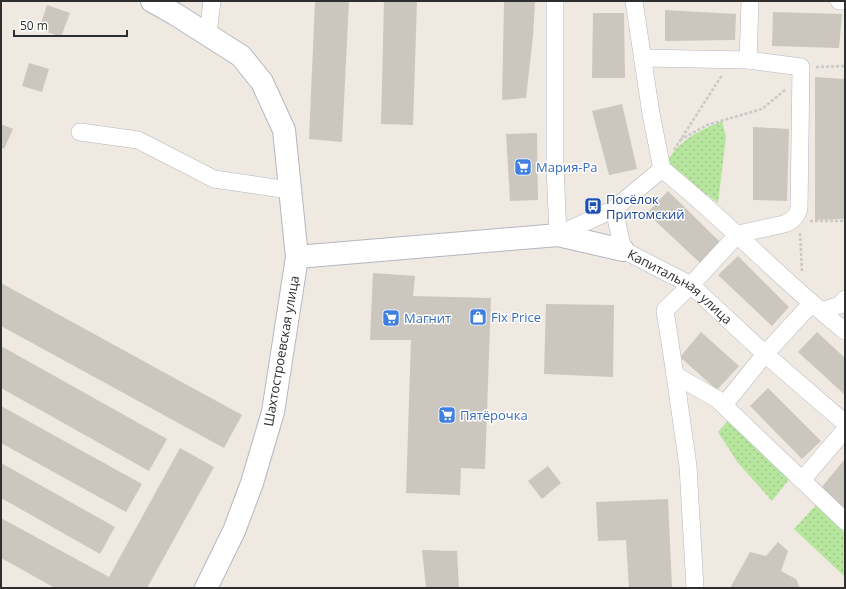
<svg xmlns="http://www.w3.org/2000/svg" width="846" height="589" font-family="'Open Sans',sans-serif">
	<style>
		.park { fill: url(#park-dots) }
		.building { fill: #cbc7bf }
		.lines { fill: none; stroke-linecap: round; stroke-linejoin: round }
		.street-casing { stroke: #b4b7c1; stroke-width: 18 }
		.secondary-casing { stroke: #b4b7c1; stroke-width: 24 }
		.path { stroke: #c9c9c9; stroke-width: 2.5; stroke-dasharray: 3 2; stroke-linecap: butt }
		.street { stroke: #fff; stroke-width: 17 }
		.secondary { stroke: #fff; stroke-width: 22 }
		.labels { text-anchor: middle; stroke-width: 3; stroke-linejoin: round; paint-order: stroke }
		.shop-label { font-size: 13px; fill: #366cbe; stroke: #fff; text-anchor: start }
		.transit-label { font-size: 13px; fill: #164399; stroke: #fff; text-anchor: start }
		.street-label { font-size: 13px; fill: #2e2e2e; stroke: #fff }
	</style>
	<defs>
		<pattern id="park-dots" width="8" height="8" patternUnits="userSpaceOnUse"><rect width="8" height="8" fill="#b6e59e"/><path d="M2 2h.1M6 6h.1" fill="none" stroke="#9dc588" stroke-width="1.8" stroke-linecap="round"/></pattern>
	</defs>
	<rect width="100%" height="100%" fill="#efe9e1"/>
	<g class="park">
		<path d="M722,121l4,16 -8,66 -52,-38c10,-24 33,-34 56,-44z"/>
		<path d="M730,418l60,60 -18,23 -34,-38 -20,-31z"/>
		<path d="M816,505l29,28 -1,43 -50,-47z"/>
	</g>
	<g class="building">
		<path d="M315,1h34l-7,141 -33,-3z"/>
		<path d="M384,1h33l-4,124 -32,-1z"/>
		<path d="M504,1h31l-2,35 -7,62 -24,2z"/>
		<path d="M47,5l23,8 -9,24 -22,-8z"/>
		<path d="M665,10l71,4 -1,26 -70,1z"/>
		<path d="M773,12l69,2 -3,34 -67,-2z"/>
		<path d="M593,13h31l1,65h-33z"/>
		<path d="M29,63l20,6 -7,23 -20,-6z"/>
		<path d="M815,77l30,2v140l-30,1z"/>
		<path d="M622,104l15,65 -28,6 -17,-64z"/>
		<path d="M1,124l12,5 -9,20 -3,-2z"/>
		<path d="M753,127l36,2 -2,72 -34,-1z"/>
		<path d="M537,133l1,67 -28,1 -4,-67z"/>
		<path d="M668,191l52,51 -20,21 -53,-50z"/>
		<path d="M738,256l51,51 -17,19 -54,-51z"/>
		<path d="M373,273l42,3 -2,20 78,2 -6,171 -24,-1 -1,27 -54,-2 5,-153h-41z"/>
		<path d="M1,283l241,132 -18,33 -223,-122z"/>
		<path d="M546,304l68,1 -1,72 -69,-3z"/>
		<path d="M701,332l38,34 -22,24 -37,-33z"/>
		<path d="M817,332l28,26v37l-47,-43z"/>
		<path d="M1,346l166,93 -18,32 -148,-83z"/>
		<path d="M768,388l53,53 -19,18 -52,-53z"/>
		<path d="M1,406l141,78 -16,28 -125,-69z"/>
		<path d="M180,448l34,19 -67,121h-92l-54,-30v-40l108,59z"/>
		<path d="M844,460l1,1v49l-24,-22z"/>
		<path d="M1,463l114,64 -15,27 -99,-56z"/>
		<path d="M548,466l13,17 -19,16 -14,-18z"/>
		<path d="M668,499l4,89h-43l-3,-48 -28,1 -2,-39z"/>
		<path d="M778,542l10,9 -7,20 15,8 4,9h-70l20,-36 16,4z"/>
		<path d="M422,550l35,1 2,37h-33z"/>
	</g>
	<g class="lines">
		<defs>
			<g id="street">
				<path id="s1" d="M555,1v165l3,69 56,-26 9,41 68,35 74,69 80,69"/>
				<path d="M634,1l17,113 11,55c64,51 119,111 183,162"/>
				<path d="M839,1h6"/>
				<path d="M208,34l4,-33"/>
				<path d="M642,58l106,2 53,7 -2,142c-3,9 -7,12 -15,15l-46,10 -47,51 -26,25 10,65 42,24 128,122"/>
				<path d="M748,60l2,-59"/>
				<path d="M80,132l58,8 76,39 75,11"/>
				<path d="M614,209l48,-40"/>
				<path d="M821,311l19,-6 5,-6"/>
				<path d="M675,375l13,91 7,122"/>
				<path d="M724,405l41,-51 46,-50"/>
				<path d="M802,480l43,-50"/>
			</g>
			<g id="secondary">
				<path d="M152,1l23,13 66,42 21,26 22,48 13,127 -24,155 -21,71 -18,48 -28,57"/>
				<path d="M297,257l261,-22 65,15"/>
			</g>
		</defs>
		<use href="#street" class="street-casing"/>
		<use href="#secondary" class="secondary-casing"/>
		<g class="path">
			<path d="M816,67l29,-1"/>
			<path d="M680,140l27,-15 55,-16 23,-19"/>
			<path d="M674,150l48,-75"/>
			<path d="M810,221h35"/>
			<path d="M800,233l2,39"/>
		</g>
		<use href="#street" class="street"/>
		<use href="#secondary" class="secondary"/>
	</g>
	<defs>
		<symbol id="supermarket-square" viewBox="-11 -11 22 22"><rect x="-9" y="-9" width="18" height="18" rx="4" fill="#3f7fe0" stroke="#fff"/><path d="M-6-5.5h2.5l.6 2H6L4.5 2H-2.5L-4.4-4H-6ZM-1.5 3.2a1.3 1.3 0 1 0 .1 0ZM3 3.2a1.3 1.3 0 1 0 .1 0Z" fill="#fff"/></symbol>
		<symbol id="bus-square" viewBox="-11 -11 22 22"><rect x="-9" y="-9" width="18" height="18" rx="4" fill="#1a4fb4" stroke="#fff"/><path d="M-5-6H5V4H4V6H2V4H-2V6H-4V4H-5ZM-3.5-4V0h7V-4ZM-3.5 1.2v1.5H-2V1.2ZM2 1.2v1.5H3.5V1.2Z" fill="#fff"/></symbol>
		<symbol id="shop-square" viewBox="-11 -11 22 22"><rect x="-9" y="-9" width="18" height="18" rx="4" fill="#3f7fe0" stroke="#fff"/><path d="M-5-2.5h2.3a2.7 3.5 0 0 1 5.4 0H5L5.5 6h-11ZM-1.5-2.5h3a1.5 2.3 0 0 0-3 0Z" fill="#fff"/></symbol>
	</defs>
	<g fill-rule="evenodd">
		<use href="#supermarket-square" x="513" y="157" width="20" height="20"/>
		<use href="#bus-square" x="583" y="196" width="20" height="20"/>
		<use href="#shop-square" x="468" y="307" width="20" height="20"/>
		<use href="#supermarket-square" x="381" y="308" width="20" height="20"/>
		<use href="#supermarket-square" x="437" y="405" width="20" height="20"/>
	</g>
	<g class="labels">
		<g class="shop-label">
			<text x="536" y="172">Мария-Ра</text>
			<text x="491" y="322">Fix Price</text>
			<text x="404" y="323">Магнит</text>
			<text x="460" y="420">Пятёрочка</text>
		</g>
		<g class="transit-label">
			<text x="606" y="204">Посёлок<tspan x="606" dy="15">Притомский</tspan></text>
		</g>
		<g class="street-label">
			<text dy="5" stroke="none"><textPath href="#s1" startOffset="406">Капитальная улица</textPath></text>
			<text transform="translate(281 351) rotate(-80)" y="5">Шахтостроевская улица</text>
		</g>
	</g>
	<rect width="846" height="589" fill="none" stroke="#2e2e2e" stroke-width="4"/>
	<path d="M14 30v6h113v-6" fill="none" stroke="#2e2e2e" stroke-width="2"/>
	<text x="20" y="30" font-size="12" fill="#2e2e2e" stroke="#ffffff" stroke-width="3" paint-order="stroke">50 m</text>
</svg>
